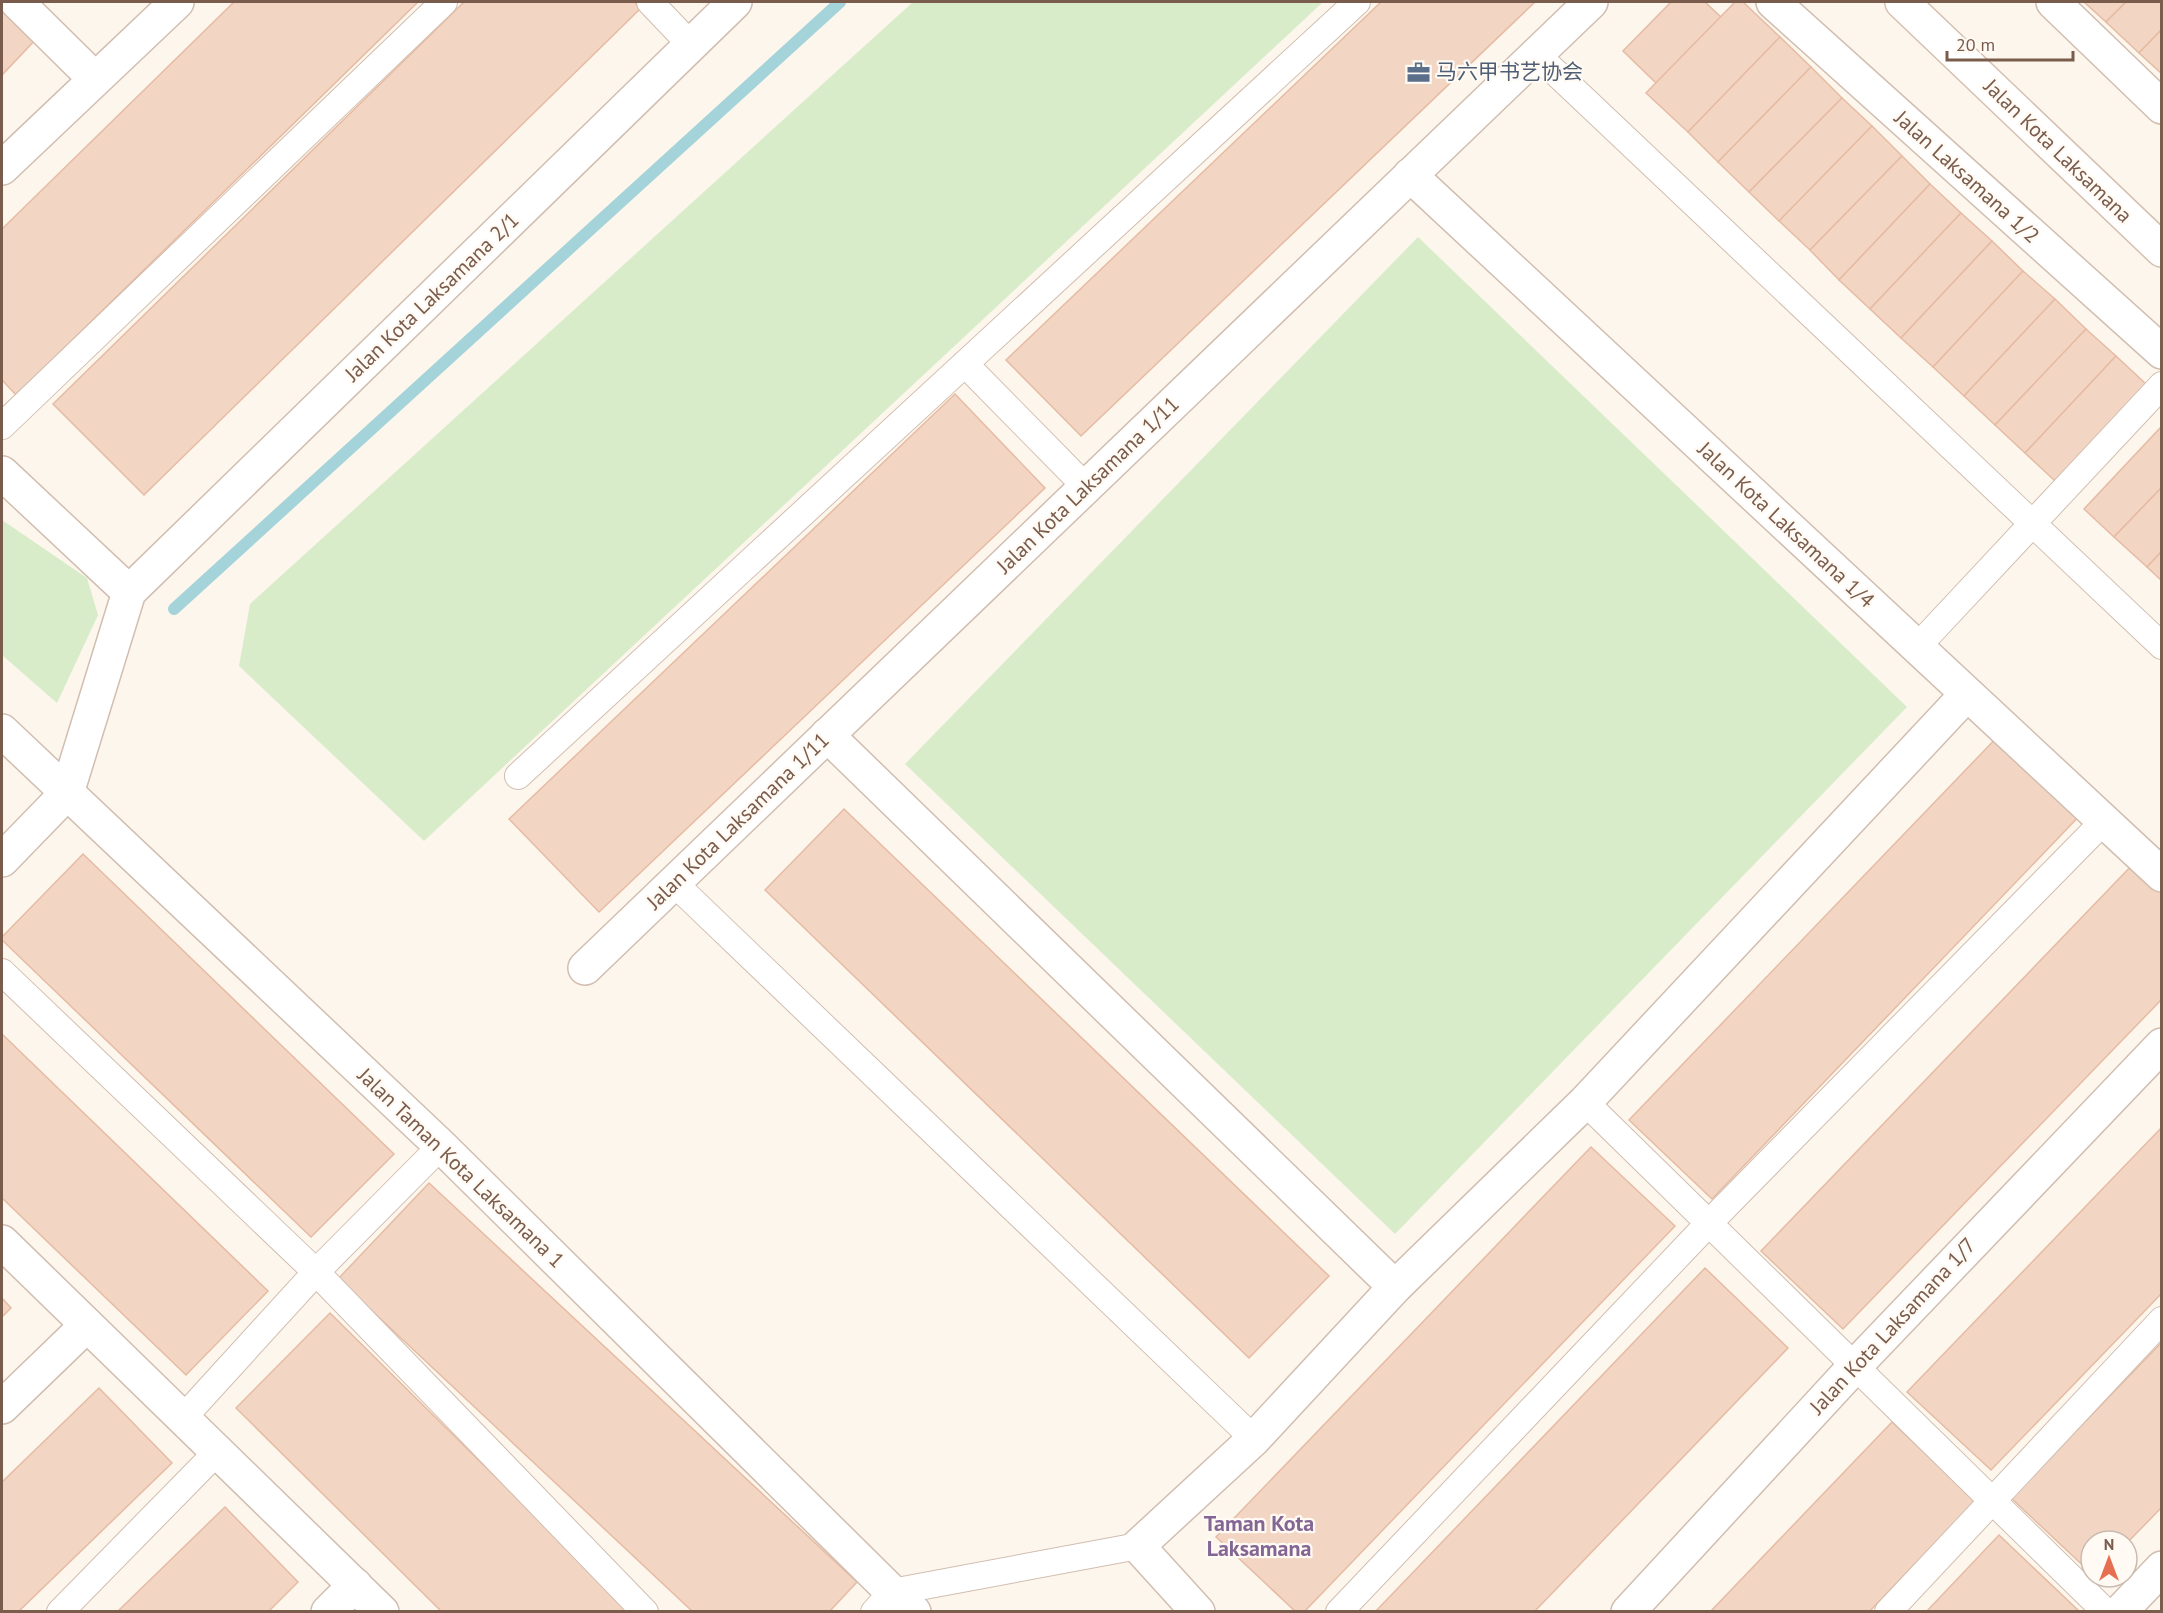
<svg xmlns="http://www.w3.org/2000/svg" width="2163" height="1613" font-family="'PT Sans','Noto Sans SC',sans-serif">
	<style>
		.green { fill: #d8ecc9 }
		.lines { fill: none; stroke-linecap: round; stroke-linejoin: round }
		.stream { stroke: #a5d3da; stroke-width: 12 }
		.building { fill: #f3d5c3; stroke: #e6bba3; stroke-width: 1.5 }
		.lane-casing { stroke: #d1beb0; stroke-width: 28 }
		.street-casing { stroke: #d1beb0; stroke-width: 36 }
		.secondary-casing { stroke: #d6c0b0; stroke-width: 36 }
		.lane { stroke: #fff; stroke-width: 26 }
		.street { stroke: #fff; stroke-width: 33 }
		.secondary { stroke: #fff; stroke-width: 33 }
		.labels { text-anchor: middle; stroke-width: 4.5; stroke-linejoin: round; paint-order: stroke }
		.service-label { font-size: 21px; fill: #4e5e75; stroke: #fffaf3; text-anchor: start }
		.street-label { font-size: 21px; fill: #7a5c4d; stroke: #fffaf3 }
		.neighbourhood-label { font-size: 22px; font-weight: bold; fill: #846695; stroke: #fffaf3 }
	</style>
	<rect width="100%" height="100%" fill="#fdf6ec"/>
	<g class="green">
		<path d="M913,2h410l-899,839 -185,-175 11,-62z"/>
		<path d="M1418,237l489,470 -512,527 -490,-470z"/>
		<path d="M2,520l85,58 11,37 -41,88 -55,-48z"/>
	</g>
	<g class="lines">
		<path class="stream" d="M174,609l666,-607"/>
	</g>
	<g class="building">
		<path d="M234,2h184l-402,393 -14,-15v-151z"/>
		<path d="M464,2h170l7,6 -497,487 -91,-91z"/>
		<path d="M1381,2h154l-454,434 -75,-76z"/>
		<path d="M1671,2h34l16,15 -65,66 -33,-32z"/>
		<path d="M1735,2h8l37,35 -92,95 -42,-39z"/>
		<path d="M2084,2h42l-20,20z"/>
		<path d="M2126,2h36v27l-23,24 -33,-31z"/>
		<path d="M2,4l36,33 -36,38z"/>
		<path d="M2162,29v45l-23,-21z"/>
		<path d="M1780,37l31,30 -93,95 -30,-30z"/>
		<path d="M1811,67l31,31 -93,94 -31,-30z"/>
		<path d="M1842,98l30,28 -93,95 -30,-29z"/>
		<path d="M1872,126l30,30 -92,94 -31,-29z"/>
		<path d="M1902,156l28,28 -91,96 -29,-30z"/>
		<path d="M1930,184l31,29 -91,96 -31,-29z"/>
		<path d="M1961,213l31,28 -91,97 -31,-29z"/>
		<path d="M1992,241l31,30 -90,96 -32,-29z"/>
		<path d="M2023,271l32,28 -91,97 -31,-29z"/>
		<path d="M2055,299l31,30 -91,96 -31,-29z"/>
		<path d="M2086,329l30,27 -91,97 -30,-28z"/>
		<path d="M2116,356l30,28 -91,97 -30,-28z"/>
		<path d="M955,394l90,94 -446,424 -90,-93z"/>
		<path d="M2162,426v61l-48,50 -30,-28z"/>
		<path d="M2162,487v64l-15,16 -33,-30z"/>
		<path d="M2162,551v30l-15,-14z"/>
		<path d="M2004,730l82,79 -374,390 -83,-79z"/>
		<path d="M844,809l485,467 -80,82 -484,-468z"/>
		<path d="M83,854l311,300 -83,83 -309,-297v-3z"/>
		<path d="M2136,861l26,25v113l-319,330 -82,-78z"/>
		<path d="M2,1034l266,257 -82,84 -184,-177z"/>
		<path d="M2162,1127v166l-171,177 -84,-78z"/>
		<path d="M1591,1147l84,79 -371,386h-8l-80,-75z"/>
		<path d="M429,1183l428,399 -28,30h-136l-355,-333z"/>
		<path d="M1705,1268l83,80 -254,264h-159z"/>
		<path d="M2,1298l9,10 -9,9z"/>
		<path d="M330,1313l302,299h-190l-206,-204z"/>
		<path d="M2162,1342v165l-35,36v-2h-36v32l-80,-75z"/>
		<path d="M99,1388l73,75 -154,149h-16v-130z"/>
		<path d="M1892,1422l83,79 -106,111h-159z"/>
		<path d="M225,1507l73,75 -30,30h-151z"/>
		<path d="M1999,1535l81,77h-154z"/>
	</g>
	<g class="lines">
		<defs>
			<g id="lane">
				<path d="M650,2l41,43"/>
				<path d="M1536,54l626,592"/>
				<path d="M965,364l121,123"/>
				<path d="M2,426l442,-424"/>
				<path d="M1917,647l245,-262"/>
				<path d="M518,776l839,-774"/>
				<path d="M674,883l580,556"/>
				<path d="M2,972l314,300 329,340"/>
				<path d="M1585,1102l521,510"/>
				<path d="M183,1418l133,-146 125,-126"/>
				<path d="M60,1612l157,-160"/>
				<path d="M874,1612l18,-20 246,-46"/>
				<path d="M1339,1612l370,-389 395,-402"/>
				<path d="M1888,1612l274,-292"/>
			</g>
			<g id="street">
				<path d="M17,2l78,77"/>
				<path d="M1773,2l389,350"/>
				<path d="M2053,2l109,105"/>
				<path d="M2,168l175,-166"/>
				<path d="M1410,175l752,700"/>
				<path d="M2,473l127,119"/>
				<path d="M2,731l439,415 451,446 22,20"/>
				<path d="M827,735l568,552"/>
				<path d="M2,860l65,-67 62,-201 606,-590"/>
				<path d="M585,968l1006,-966"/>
				<path d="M2,1242l380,370"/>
				<path d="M2,1407l85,-82"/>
				<path d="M328,1612l27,-27"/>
				<path d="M1198,1612l-60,-66 116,-107 141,-152 190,-185 382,-408"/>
				<path d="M1628,1612l227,-246 307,-321"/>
				<path d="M2120,1612l42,-44"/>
			</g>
			<path id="secondary" d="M1902,2l260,248"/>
		</defs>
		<use href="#lane" class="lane-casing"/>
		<use href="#street" class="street-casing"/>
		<use href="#secondary" class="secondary-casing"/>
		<use href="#lane" class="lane"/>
		<use href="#street" class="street"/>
		<use href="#secondary" class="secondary"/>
	</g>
	<defs>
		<symbol id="office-bare" viewBox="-9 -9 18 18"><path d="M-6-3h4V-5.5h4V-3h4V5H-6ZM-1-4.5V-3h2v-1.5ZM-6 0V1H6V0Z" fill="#5c6f8a" stroke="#fffaf3" stroke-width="2.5" paint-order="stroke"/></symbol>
	</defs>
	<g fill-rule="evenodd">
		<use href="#office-bare" x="1402" y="56" width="33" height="33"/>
	</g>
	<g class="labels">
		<g class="service-label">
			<text x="1436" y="79">马六甲书艺协会</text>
		</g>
		<g class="street-label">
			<text transform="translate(2058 151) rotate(44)" y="7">Jalan Kota Laksamana</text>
			<text transform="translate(1967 177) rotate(42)" y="7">Jalan Laksamana 1/2</text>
			<text transform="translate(432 297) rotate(-44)" y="7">Jalan Kota Laksamana 2/1</text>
			<text transform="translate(1088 485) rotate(-44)" y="7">Jalan Kota Laksamana 1/11</text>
			<text transform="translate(1786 525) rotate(43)" y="7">Jalan Kota Laksamana 1/4</text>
			<text transform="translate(738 821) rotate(-44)" y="7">Jalan Kota Laksamana 1/11</text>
			<text transform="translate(461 1168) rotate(44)" y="7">Jalan Taman Kota Laksamana 1</text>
			<text transform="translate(1893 1326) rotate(-47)" y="7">Jalan Kota Laksamana 1/7</text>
		</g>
		<g class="neighbourhood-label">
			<text x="1259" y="1531">Taman Kota<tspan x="1259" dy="25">Laksamana</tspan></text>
		</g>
	</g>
	<rect width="2163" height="1613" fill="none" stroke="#7a5c4d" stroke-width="6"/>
	<g transform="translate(2109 1559)"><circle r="28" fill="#fffaf3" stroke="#cabbb1" stroke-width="1.5"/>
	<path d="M0-4.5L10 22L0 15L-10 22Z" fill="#e76f51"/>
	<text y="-9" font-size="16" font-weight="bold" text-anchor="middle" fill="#7a5c4d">N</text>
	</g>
	<path d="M1947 51v9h126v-9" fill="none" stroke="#7a5c4d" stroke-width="3"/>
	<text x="1956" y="51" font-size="18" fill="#7a5c4d" stroke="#fffaf3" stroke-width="4.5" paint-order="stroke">20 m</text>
</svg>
